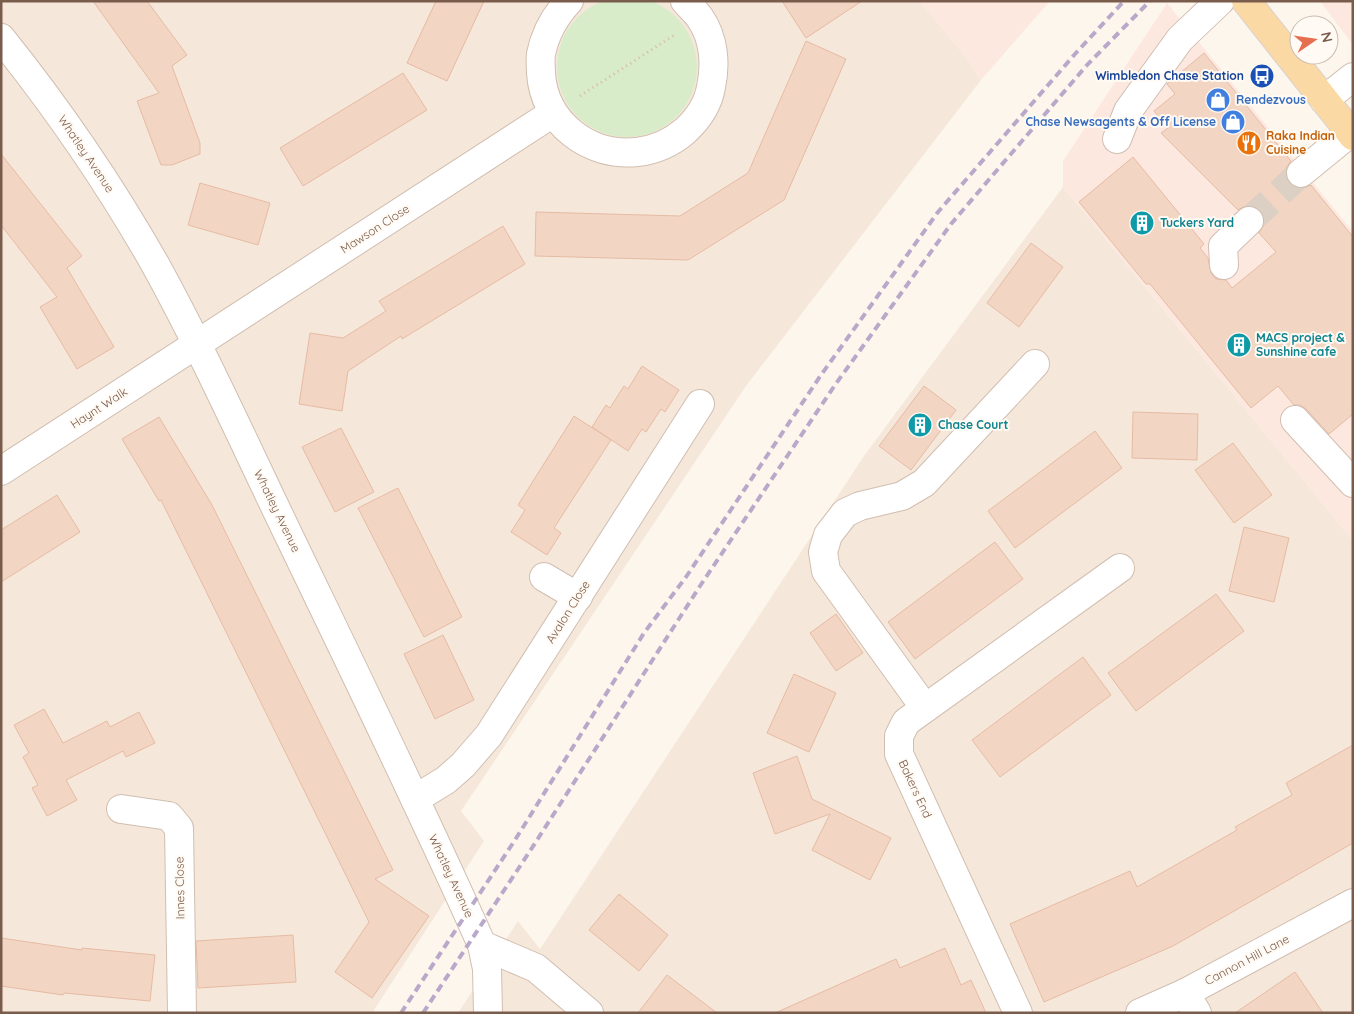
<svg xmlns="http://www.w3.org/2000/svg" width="1354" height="1014" font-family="Quicksand,sans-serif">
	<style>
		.residential { fill: #f5e8da }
		.commercial { fill: #fde8e0 }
		.green { fill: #d8ecc9 }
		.building { fill: #f3d5c3; stroke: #e6bba3 }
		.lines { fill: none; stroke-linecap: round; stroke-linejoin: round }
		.minor-tunnel { stroke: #dcd0c4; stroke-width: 28; stroke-dasharray: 28 14; stroke-linecap: butt }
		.minor-casing { stroke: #d1beb0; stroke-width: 30 }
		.major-casing { stroke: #dad1cd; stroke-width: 30 }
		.path { stroke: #d9b8a5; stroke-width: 3; stroke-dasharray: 1 4; stroke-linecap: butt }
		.minor { stroke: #fff; stroke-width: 28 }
		.major { stroke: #fbd9a5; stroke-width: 28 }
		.rail { stroke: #b9a8c9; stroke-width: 4; stroke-dasharray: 8 5; stroke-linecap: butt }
		.labels { text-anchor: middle; stroke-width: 4; stroke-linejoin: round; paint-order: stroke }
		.transit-label { font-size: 12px; font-weight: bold; fill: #164399; stroke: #fffaf3; text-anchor: end }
		.shop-label { font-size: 12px; font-weight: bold; fill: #366cbe; stroke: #fffaf3; text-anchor: start }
		.food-label { font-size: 12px; font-weight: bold; fill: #c56008; stroke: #fffaf3; text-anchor: start }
		.street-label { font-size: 12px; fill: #7a5c4d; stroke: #fffaf3 }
		.culture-label { font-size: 12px; font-weight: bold; fill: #0d838f; stroke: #fffaf3; text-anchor: start }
	</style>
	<rect width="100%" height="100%" fill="#fdf6ec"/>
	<g class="residential">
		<path d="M1,1h919l49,60 12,19 -235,306 -285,425 23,30 -112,172h-371z"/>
		<path d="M1063,187l288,351h2v475h-895l60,-92 22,28 324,-493z"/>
	</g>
	<g class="commercial">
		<path d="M920,1h130l-69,79 -12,-19z"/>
		<path d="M1320,1h33v44z"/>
		<path d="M1167,3l186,229v306h-2l-288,-351v-26z"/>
	</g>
	<circle class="green" cx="627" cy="67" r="70"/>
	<g class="building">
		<path d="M93,1h54l40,54 -15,11 28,77v11l-28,11h-11l-24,-64 22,-8z"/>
		<path d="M436,1h48l-37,80 -40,-18z"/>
		<path d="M782,1h80l-56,37z"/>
		<path d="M806,41l40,18 -62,141 -96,60 -153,-4 1,-44 144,4 68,-43z"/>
		<path d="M1204,53l87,108 -5,7v7l3,7 7,6h8l7,-3 42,52v177l-24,20 -23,-25 -6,-4h-6l-16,-19 -27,22 -101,-124h-4l-67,-82 54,-45 71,87 -4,4 8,10 3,15 5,6 10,1 6,8 44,-36 -17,-19 5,-8v-7l-3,-7 -8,-5h-8l-7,4 -77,-77 7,-5 -14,-17 21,-17 -8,-10z"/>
		<path d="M403,73l24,37 -124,76 -23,-38z"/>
		<path d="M1,154l81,102 -15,12 47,79 -37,22 -37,-62 17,-10 -56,-72z"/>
		<path d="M200,183l70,20 -12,42 -70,-20z"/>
		<path d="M503,226l22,38 -123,75 -1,-3 -53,35 -6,40 -43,-7 11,-71 33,5 43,-27 -7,-10z"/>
		<path d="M1031,243l32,24 -44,60 -32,-24z"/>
		<path d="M642,366l37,24 -14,22 -4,-3 -15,23 -4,-3 -14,22 -36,-24 14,-22 4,3 14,-22 4,3z"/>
		<path d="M924,386l32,24 -45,60 -32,-24z"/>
		<path d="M1133,412l65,2 -1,46 -65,-2z"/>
		<path d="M574,416l37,24 -57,88 7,5 -14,22 -36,-23 14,-22 -7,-5z"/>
		<path d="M159,417l53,88 181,365 -18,9 54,37 -57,82 -37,-26 34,-50 -208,-422 -2,1 -37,-62z"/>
		<path d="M341,428l33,64 -39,20 -33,-65z"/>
		<path d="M1095,431l27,37 -107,80 -27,-37z"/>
		<path d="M1233,443l39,52 -38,28 -39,-53z"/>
		<path d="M398,488l64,129 -38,20 -66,-129z"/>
		<path d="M57,495l23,37 -79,50v-52z"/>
		<path d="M1244,527l45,11 -15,64 -45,-11z"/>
		<path d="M995,542l28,37 -108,80 -27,-37z"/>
		<path d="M1216,594l28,37 -108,80 -28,-38z"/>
		<path d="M836,614l27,39 -27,18 -26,-38z"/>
		<path d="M443,635l31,65 -39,19 -31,-65z"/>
		<path d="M1083,657l28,38 -111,82 -28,-37z"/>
		<path d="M794,674l42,19 -27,59 -42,-19z"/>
		<path d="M44,709l19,34 44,-22 3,6 29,-15 16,31 -29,14 -3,-6 -57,29 11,20 -30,16 -15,-28 6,-3 -15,-28 6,-4 -15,-28z"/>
		<path d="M1353,745v98l-180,103 -129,56 -34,-78 120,-53 7,16 100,-57 -2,-3 57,-32 -6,-12z"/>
		<path d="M797,756l15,43 79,39 -21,42 -58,-30 18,-36 -55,20 -22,-61z"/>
		<path d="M619,894l49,41 -29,36 -50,-41z"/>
		<path d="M293,935l3,47 -98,6 -2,-47z"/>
		<path d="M1,938l81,12v-2l73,7 -5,46 -86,-8 -1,2 -62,-9z"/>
		<path d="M945,948l16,37 10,-5 15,33h-211l121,-54 4,9z"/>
		<path d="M1295,972l28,41h-88z"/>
		<path d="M667,975l50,38h-79z"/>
	</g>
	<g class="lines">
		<path class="minor-tunnel" d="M1249,221l52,-48"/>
		<defs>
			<g id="minor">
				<path d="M569,1c-14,15 -24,33 -28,53 -1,6 0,13 0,19 3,50 48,84 96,79 18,-2 34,-9 48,-21 13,-12 23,-26 26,-44 5,-23 3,-49 -11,-69 -4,-6 -10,-11 -15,-17"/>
				<path d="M1,38c57,71 109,147 154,226 49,89 91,183 135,274 65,135 131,270 192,407l5,24 1,44"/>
				<path d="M1324,100l29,-23"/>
				<path d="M1117,139l11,-28 52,-72 40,-38"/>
				<path d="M1301,173l49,-40"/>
				<path d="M1224,265l-1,-19 26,-25"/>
				<path d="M1295,420l58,63"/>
				<path d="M1,471l552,-358"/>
				<path d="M544,577l34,20"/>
				<path d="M925,708l-99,-137 -3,-19 5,-17 17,-22 15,-7 42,-10 22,-13 111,-119"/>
				<path d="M415,799l31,-19 17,-15 26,-30 211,-331"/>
				<path d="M121,809l48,7 10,12 3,185"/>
				<path d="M482,945l54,23 53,45"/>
				<path d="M1185,993l12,20"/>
				<path d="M1018,1013l-119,-259v-18l7,-14 214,-154"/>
				<path d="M1140,1013l45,-20 168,-90"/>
			</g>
			<path id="major" d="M1246,1l107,135"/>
		</defs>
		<use href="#minor" class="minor-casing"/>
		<use href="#major" class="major-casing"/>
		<path class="path" d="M580,96l96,-62"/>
		<use href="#minor" class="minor"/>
		<use href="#major" class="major"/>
		<g class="rail">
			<path d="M401,1013l114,-173 129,-207 42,-56 135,-202 117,-163 137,-158 49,-53"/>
			<path d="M423,1013l107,-162 170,-265 135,-201 116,-161 136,-159 63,-64"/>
		</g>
	</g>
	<defs>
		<symbol id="bus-disc" viewBox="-11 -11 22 22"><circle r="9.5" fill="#1a4fb4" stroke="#fffaf3"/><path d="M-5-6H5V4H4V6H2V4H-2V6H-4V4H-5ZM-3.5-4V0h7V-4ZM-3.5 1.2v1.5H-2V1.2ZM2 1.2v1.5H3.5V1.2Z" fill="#fff"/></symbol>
		<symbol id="shop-disc" viewBox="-11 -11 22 22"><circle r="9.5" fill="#3f7fe0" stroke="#fffaf3"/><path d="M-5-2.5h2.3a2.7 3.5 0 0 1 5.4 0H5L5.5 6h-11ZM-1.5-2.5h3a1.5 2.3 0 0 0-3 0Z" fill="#fff"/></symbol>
		<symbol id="restaurant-disc" viewBox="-11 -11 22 22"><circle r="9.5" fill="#e8710a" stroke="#fffaf3"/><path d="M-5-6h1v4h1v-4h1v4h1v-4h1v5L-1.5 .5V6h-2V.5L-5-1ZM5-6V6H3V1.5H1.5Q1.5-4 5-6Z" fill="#fff"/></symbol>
		<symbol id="building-disc" viewBox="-11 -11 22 22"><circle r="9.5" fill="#0f9aa8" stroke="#fffaf3"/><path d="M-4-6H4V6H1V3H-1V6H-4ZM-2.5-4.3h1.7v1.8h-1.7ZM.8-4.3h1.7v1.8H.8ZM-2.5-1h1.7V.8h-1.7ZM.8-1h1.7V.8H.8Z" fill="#fff"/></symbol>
	</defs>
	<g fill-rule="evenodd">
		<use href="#bus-disc" x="1248" y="62" width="28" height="28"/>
		<use href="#shop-disc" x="1204" y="86" width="28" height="28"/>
		<use href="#shop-disc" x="1219" y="108" width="28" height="28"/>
		<use href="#restaurant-disc" x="1235" y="129" width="28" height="28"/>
		<use href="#building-disc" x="1128" y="209" width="28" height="28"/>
		<use href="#building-disc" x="1225" y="331" width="28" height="28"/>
		<use href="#building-disc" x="906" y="411" width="28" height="28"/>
	</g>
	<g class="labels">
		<g class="transit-label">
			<text x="1244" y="80">Wimbledon Chase Station</text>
		</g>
		<g class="shop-label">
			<text x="1236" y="104">Rendezvous</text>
			<text x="1216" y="126" text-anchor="end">Chase Newsagents &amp; Off License</text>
		</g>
		<g class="food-label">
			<text x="1266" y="140">Raka Indian<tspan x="1266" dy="14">Cuisine</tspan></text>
		</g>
		<g class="street-label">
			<text transform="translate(86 154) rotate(56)" y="4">Whatley Avenue</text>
			<text transform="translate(375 229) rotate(-33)" y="4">Mawson Close</text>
			<text transform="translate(99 408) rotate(-33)" y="4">Haynt Walk</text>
			<text transform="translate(277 511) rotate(64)" y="4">Whatley Avenue</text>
			<text transform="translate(568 612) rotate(-58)" y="4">Avalon Close</text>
			<text transform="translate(915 789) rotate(65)" y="4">Bakers End</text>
			<text transform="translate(451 876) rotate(65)" y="4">Whatley Avenue</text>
			<text transform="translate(180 888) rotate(-91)" y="4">Innes Close</text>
			<text transform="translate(1247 960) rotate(-28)" y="4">Cannon Hill Lane</text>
		</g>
		<g class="culture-label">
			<text x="1160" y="227">Tuckers Yard</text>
			<text x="1256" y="342">MACS project &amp;<tspan x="1256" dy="14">Sunshine cafe</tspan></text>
			<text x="938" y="429">Chase Court</text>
		</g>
	</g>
	<rect width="1354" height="1014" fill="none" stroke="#7a5c4d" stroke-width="5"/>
	<g transform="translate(1314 40) rotate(77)"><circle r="24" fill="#fffaf3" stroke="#cabbb1"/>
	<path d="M0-4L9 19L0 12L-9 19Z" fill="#e76f51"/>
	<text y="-8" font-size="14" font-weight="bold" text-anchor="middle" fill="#7a5c4d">N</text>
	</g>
</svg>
